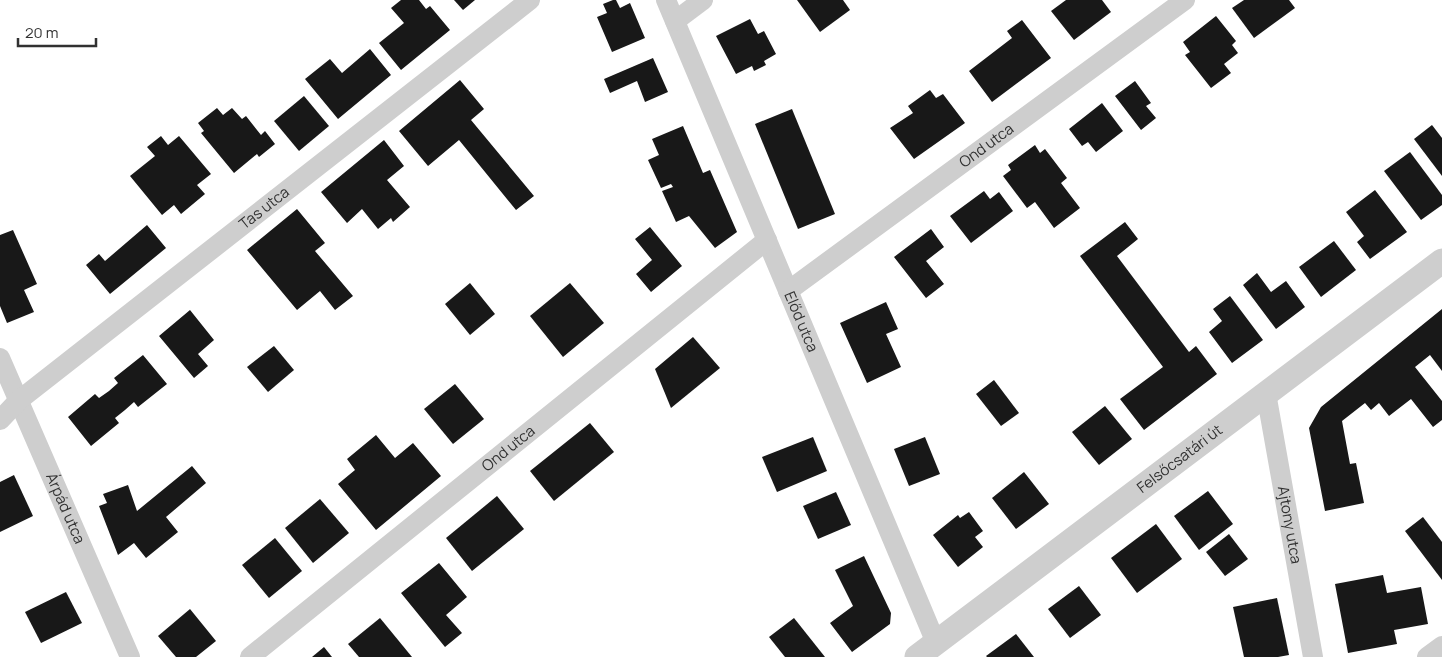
<svg xmlns="http://www.w3.org/2000/svg" width="1442" height="657" font-family="Manrope,sans-serif">
	<style>
		.building { fill: #181818 }
		.lines { fill: none; stroke-linecap: round; stroke-linejoin: round }
		.minor { stroke: #cecece; stroke-width: 20 }
		.tertiary { stroke: #cecece; stroke-width: 25 }
		.labels { text-anchor: middle; stroke-width: 5; stroke-linejoin: round; paint-order: stroke }
		.street-label { font-size: 15px; fill: #313131; stroke: #fff }
	</style>
	<rect width="100%" height="100%" fill="#fff"/>
	<g class="building">
		<path d="M401,0h18l7,9 4,-3 20,24 -49,40 -22,-27 25,-20 -13,-15z"/>
		<path d="M454,0h21l-12,10z"/>
		<path d="M613,0h3l4,8 10,-5 15,35 -33,14 -15,-35 10,-4 -4,-9z"/>
		<path d="M797,0h46l7,10 -30,22z"/>
		<path d="M1066,0h36l9,12 -37,28 -23,-29z"/>
		<path d="M1244,0h45l6,8 -41,30 -22,-30z"/>
		<path d="M1216,16l20,25 -4,4 6,8 -14,11 7,9 -20,15 -26,-33 5,-3 -7,-10z"/>
		<path d="M750,19l8,15 6,-3 12,23 -12,7 2,4 -12,6 -2,-5 -16,8 -20,-38z"/>
		<path d="M1022,20l29,38 -59,44 -23,-31 43,-33 -5,-7z"/>
		<path d="M370,49l21,26 -53,44 -33,-40 25,-20 12,14z"/>
		<path d="M653,58l15,34 -23,10 -8,-21 -27,12 -6,-14z"/>
		<path d="M460,80l24,29 -13,11 63,76 -18,14 -57,-70 -31,26 -29,-35z"/>
		<path d="M1135,81l16,22 -5,3 10,12 -15,12 -26,-34z"/>
		<path d="M930,90l6,8 7,-4 22,29 -51,36 -24,-31 23,-15 -5,-7z"/>
		<path d="M304,96l25,30 -30,25 -25,-30z"/>
		<path d="M1102,103l21,28 -27,21 -8,-10 -6,4 -13,-17z"/>
		<path d="M217,108l6,7 9,-7 10,11 4,-3 15,19 4,-4 10,13 -16,13 -2,-3 -23,19 -33,-40 3,-2 -6,-8z"/>
		<path d="M792,109l43,105 -37,15 -43,-105z"/>
		<path d="M1432,125l10,13v38l-28,-37z"/>
		<path d="M683,126l20,47 7,-3 27,62 -22,16 -26,-32 -13,6 -14,-31 11,-4 -2,-3 -10,4 -13,-28 11,-5 -7,-16z"/>
		<path d="M161,136l7,9 11,-9 32,38 -14,11 8,9 -24,20 -7,-9 -12,10 -32,-39 25,-20 -8,-9z"/>
		<path d="M384,140l20,26 -17,14 23,27 -17,15 -2,-4 -13,11 -16,-20 -15,14 -26,-31z"/>
		<path d="M1035,145l5,8 5,-4 22,29 -6,5 19,25 -26,20 -19,-26 -8,6 -24,-32 8,-6 -3,-5z"/>
		<path d="M1410,152l32,43v10l-21,15 -37,-49z"/>
		<path d="M1375,190l32,42 -37,27 -13,-17 7,-6 -18,-24z"/>
		<path d="M984,191l6,8 9,-7 14,19 -42,32 -21,-27z"/>
		<path d="M297,209l28,34 -10,8 38,45 -18,14 -15,-19 -23,19 -50,-60z"/>
		<path d="M1125,222l13,17 -21,17 72,96 7,-6 21,28 -73,56 -24,-31 43,-32 -83,-111z"/>
		<path d="M147,225l19,23 -56,46 -24,-29 13,-11 6,7z"/>
		<path d="M650,227l32,39 -31,26 -15,-18 16,-14 -17,-21z"/>
		<path d="M931,229l13,18 -18,14 18,23 -18,14 -32,-41z"/>
		<path d="M13,230l24,54 -13,6 10,22 -27,11 -7,-17v-71z"/>
		<path d="M1334,241l22,29 -35,27 -22,-30z"/>
		<path d="M1257,273l14,19 15,-11 19,26 -29,22 -33,-44z"/>
		<path d="M470,283l25,31 -25,21 -25,-31z"/>
		<path d="M570,283l34,40 -41,34 -33,-41z"/>
		<path d="M1230,296l33,44 -31,23 -23,-31 13,-11 -9,-12z"/>
		<path d="M886,302l12,27 -12,5 15,33 -34,16 -27,-60z"/>
		<path d="M1442,309v62l-12,-16 -15,12 27,34v19l-9,7 -22,-28 -22,17 -10,-13 -8,7 -6,-7 -23,18 8,43 6,-1 8,40 -39,8 -16,-83 12,-21z"/>
		<path d="M190,310l24,30 -16,14 10,12 -14,12 -35,-42z"/>
		<path d="M693,337l27,31 -49,40 -16,-39z"/>
		<path d="M274,346l20,24 -26,22 -21,-25z"/>
		<path d="M143,355l24,29 -29,23 -4,-5 -9,8 -10,8 4,5 -28,23 -23,-29 27,-23 4,4 10,-7 9,-8 -4,-5z"/>
		<path d="M994,380l25,33 -18,13 -25,-32z"/>
		<path d="M455,384l29,35 -31,25 -29,-35z"/>
		<path d="M1105,406l27,33 -33,26 -27,-33z"/>
		<path d="M590,423l24,29 -60,49 -24,-30z"/>
		<path d="M376,435l19,23 18,-15 28,33 -65,54 -38,-46 17,-14 -8,-11z"/>
		<path d="M813,437l14,34 -50,21 -15,-35z"/>
		<path d="M925,437l15,37 -31,12 -15,-37z"/>
		<path d="M192,466l14,17 -40,34 12,15 -32,26 -12,-15 -16,12 -19,-49 8,-3 -4,-9 25,-9 9,26z"/>
		<path d="M1024,472l25,32 -33,25 -24,-31z"/>
		<path d="M14,475l19,41 -33,16v-50z"/>
		<path d="M1208,491l25,33 -34,26 -25,-34z"/>
		<path d="M836,492l15,33 -33,14 -15,-33z"/>
		<path d="M497,496l27,33 -52,42 -26,-33z"/>
		<path d="M320,499l29,34 -36,30 -28,-35z"/>
		<path d="M969,512l14,19 -8,6 8,10 -25,20 -25,-32 25,-20 2,3z"/>
		<path d="M1423,517l19,25v38l-37,-49z"/>
		<path d="M1156,524l26,35 -45,34 -26,-35z"/>
		<path d="M1229,534l19,25 -23,17 -19,-24z"/>
		<path d="M275,538l27,33 -33,27 -27,-33z"/>
		<path d="M864,556l27,57 -1,11 -38,28 -22,-29 23,-17 -18,-36z"/>
		<path d="M439,563l28,34 -21,18 16,18 -17,14 -44,-54z"/>
		<path d="M1383,575l4,18 34,-6 7,37 -34,6 3,14 -49,9 -13,-69z"/>
		<path d="M1079,586l22,29 -31,23 -22,-29z"/>
		<path d="M66,592l16,31 -41,20 -16,-31z"/>
		<path d="M1277,598l12,57 -11,2h-34l-11,-50z"/>
		<path d="M190,609l26,32 -20,16h-20l-18,-21z"/>
		<path d="M380,618l32,39h-53l-11,-13z"/>
		<path d="M794,618l31,39h-40l-16,-20z"/>
		<path d="M1016,634l18,23h-47l-1,-1z"/>
		<path d="M324,647l8,10h-20z"/>
	</g>
	<g class="lines">
		<g class="minor">
			<path id="s1" d="M666,0l270,643"/>
			<path d="M675,21l28,-21"/>
			<path id="s2" d="M788,291l397,-291"/>
			<path id="s3" d="M0,358l130,299"/>
			<path id="s4" d="M1266,393l47,264"/>
			<path id="s5" d="M0,420l18,-19 512,-401"/>
			<path id="s6" d="M250,657l517,-417"/>
			<path d="M1427,657l15,-11"/>
		</g>
		<path class="tertiary" id="s7" d="M917,657l525,-396"/>
	</g>
	<g class="labels">
		<g class="street-label">
			<text dy="5" stroke="none"><textPath href="#s2" startOffset="246">Ond utca</textPath></text>
			<text dy="5" stroke="none"><textPath href="#s5" startOffset="339">Tas utca</textPath></text>
			<text dy="5" stroke="none"><textPath href="#s1" startOffset="349">Előd utca</textPath></text>
			<text dy="5" stroke="none"><textPath href="#s6" startOffset="332">Ond utca</textPath></text>
			<text dy="5" stroke="none"><textPath href="#s7" startOffset="329">Felsőcsatári út</textPath></text>
			<text dy="5" stroke="none"><textPath href="#s3" startOffset="164">Árpád utca</textPath></text>
			<text dy="5" stroke="none"><textPath href="#s4" startOffset="134">Ajtony utca</textPath></text>
		</g>
	</g>
	<path d="M18 38v8h78v-8" fill="none" stroke="#313131" stroke-width="2.5"/>
	<text x="25" y="38" font-size="15" fill="#313131" stroke="#ffffff" stroke-width="4" paint-order="stroke">20 m</text>
</svg>
